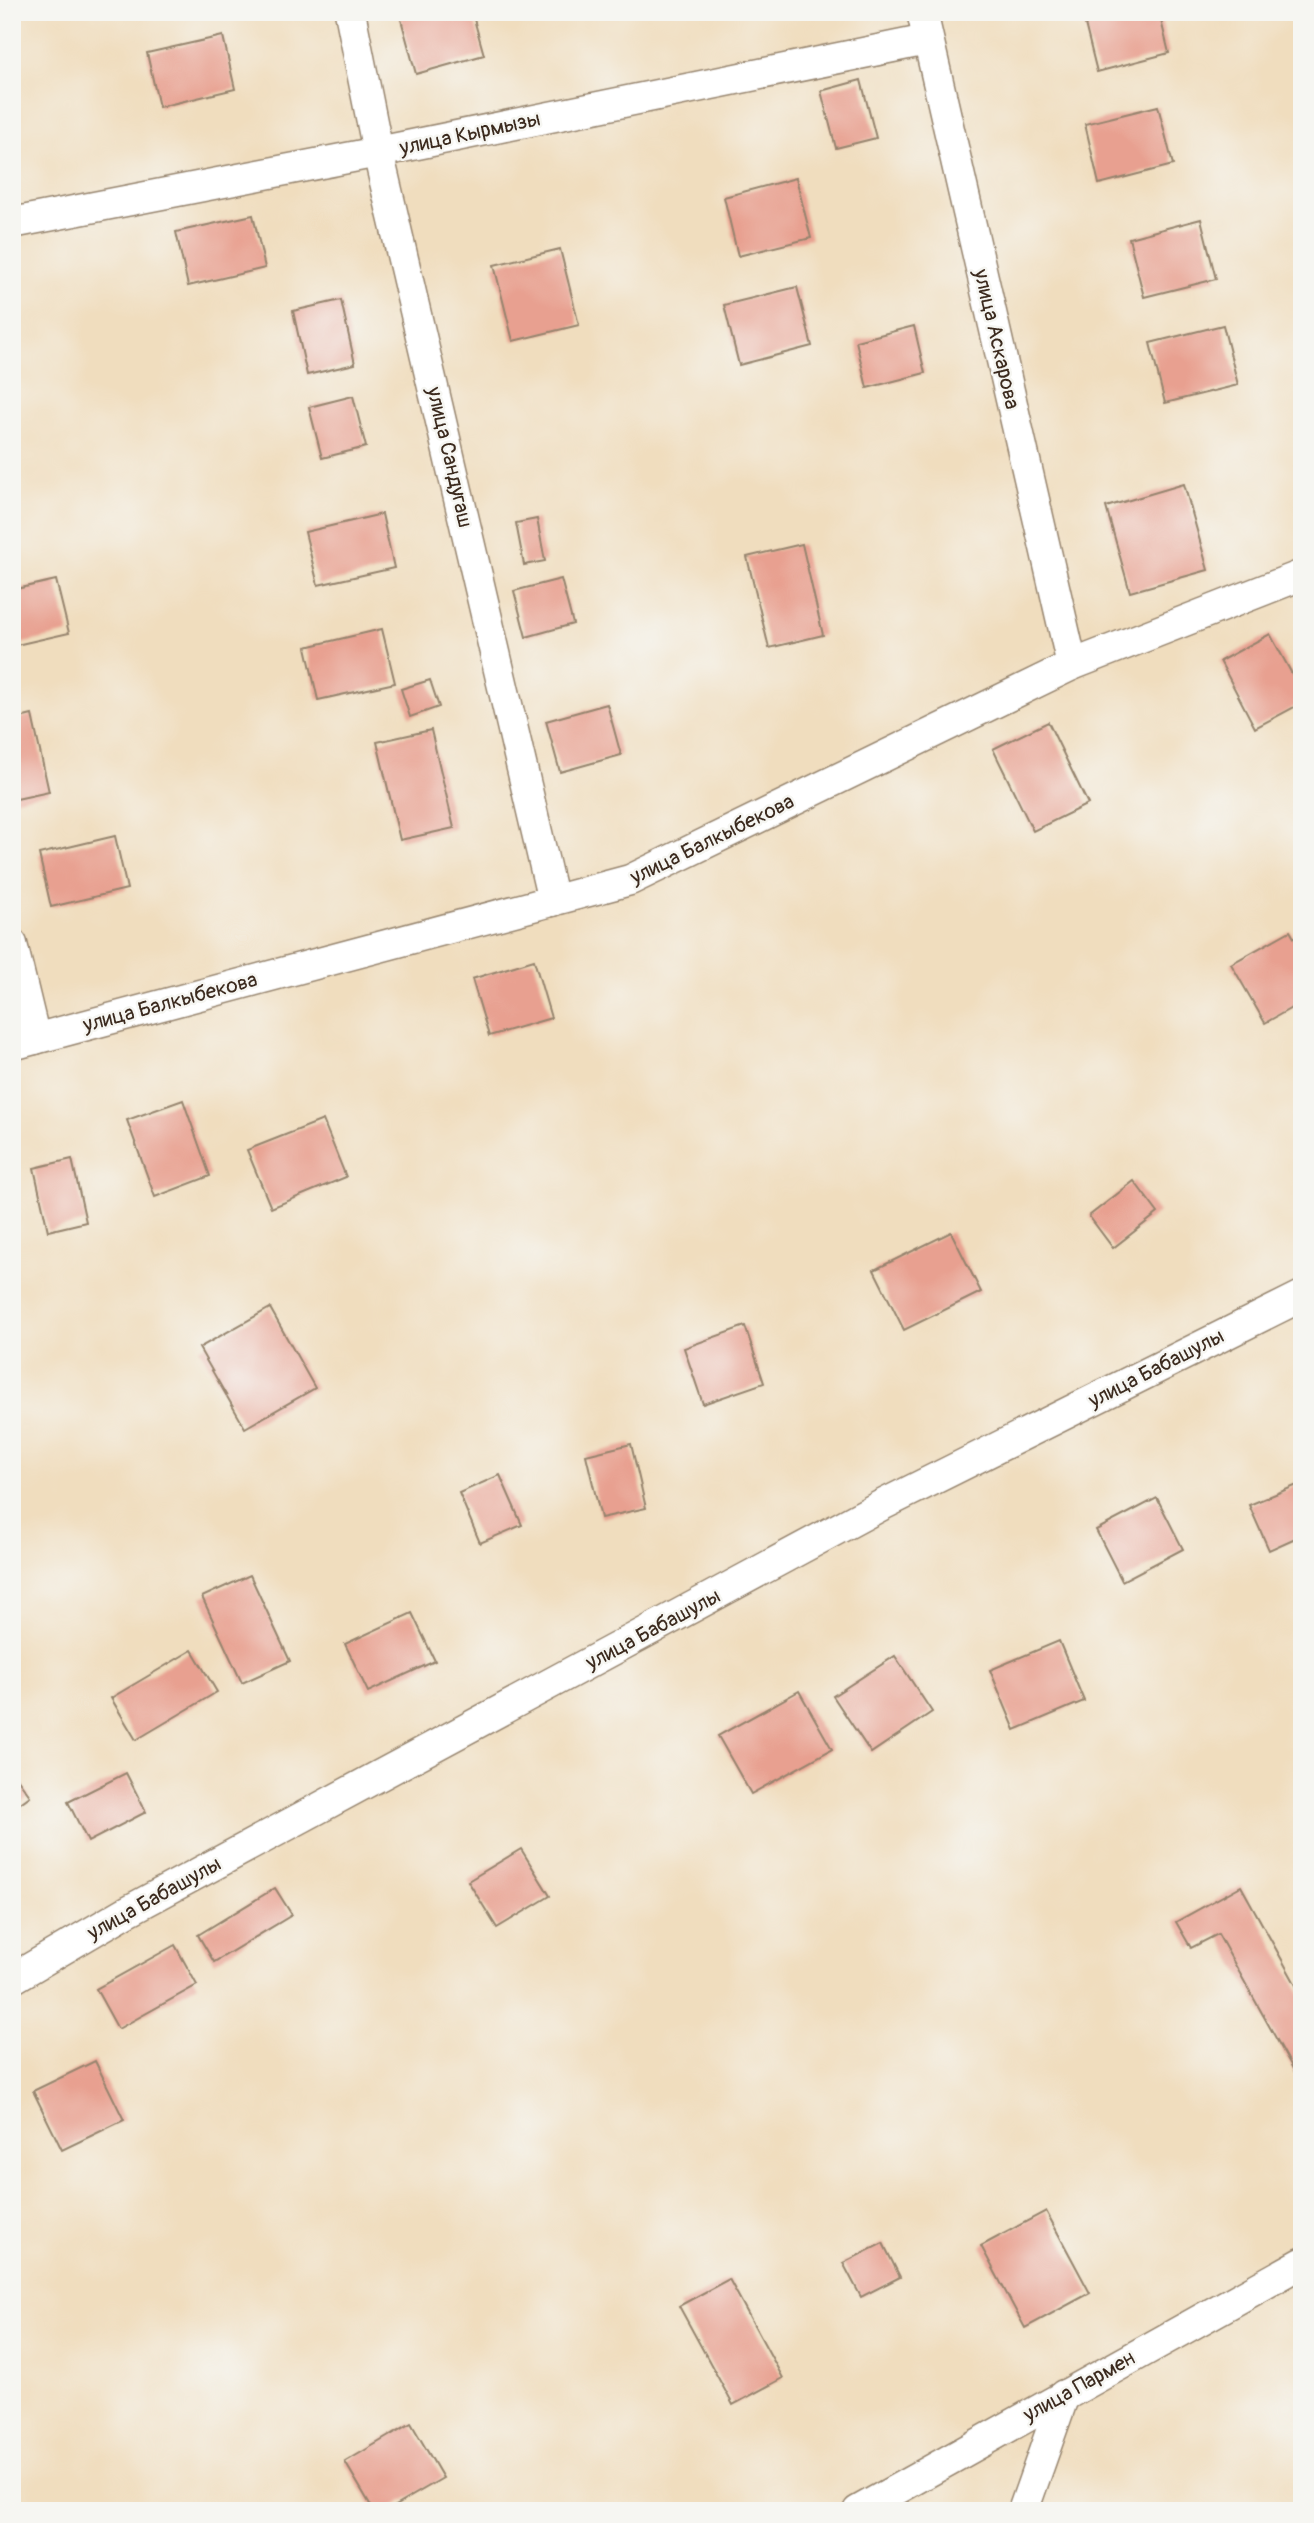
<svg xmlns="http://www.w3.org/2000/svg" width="1314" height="2523" font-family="Pangolin,sans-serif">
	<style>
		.building { fill: #e8a090 }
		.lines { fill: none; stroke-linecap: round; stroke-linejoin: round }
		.street-casing { stroke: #96846e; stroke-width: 33 }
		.street { stroke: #fff; stroke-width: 30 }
		.labels { text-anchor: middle; stroke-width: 5; stroke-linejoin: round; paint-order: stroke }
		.street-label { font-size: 21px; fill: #3b2a1e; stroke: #f6f6f2 }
	</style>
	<rect width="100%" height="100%" fill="#f6f6f2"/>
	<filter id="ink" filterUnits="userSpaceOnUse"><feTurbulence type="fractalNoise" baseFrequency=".0143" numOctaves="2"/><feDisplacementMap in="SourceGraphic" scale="14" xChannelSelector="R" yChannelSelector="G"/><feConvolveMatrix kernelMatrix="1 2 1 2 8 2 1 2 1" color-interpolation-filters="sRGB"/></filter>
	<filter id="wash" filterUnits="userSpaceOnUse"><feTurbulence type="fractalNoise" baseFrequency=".00686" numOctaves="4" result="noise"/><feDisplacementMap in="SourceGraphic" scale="28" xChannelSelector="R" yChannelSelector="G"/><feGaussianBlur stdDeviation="1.57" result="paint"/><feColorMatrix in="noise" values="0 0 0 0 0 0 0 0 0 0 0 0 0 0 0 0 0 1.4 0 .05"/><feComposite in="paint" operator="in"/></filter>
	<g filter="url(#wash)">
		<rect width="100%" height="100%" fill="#f0ddbe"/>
		<g id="blocks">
			<g class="building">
				<path d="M399,12h73l12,43 -68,19z"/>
				<path d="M1082,12h77l10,41 -72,19z"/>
				<path d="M223,36l12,53 -76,18 -12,-54z"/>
				<path d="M861,80l15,58 -40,10 -15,-57z"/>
				<path d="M1158,106l15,59 -74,19 -14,-60z"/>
				<path d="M796,178l15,60 -73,18 -14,-59z"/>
				<path d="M253,215l12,53 -77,18 -12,-54z"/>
				<path d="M1201,219l15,60 -72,18 -15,-59z"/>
				<path d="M560,249l19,76 -66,16 -19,-76z"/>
				<path d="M797,287l15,59 -73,19 -15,-60z"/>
				<path d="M341,300l14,64 -48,11 -14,-64z"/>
				<path d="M1223,325l15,60 -73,18 -15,-60z"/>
				<path d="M914,326l11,47 -58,15 -11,-47z"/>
				<path d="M353,396l13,51 -44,11 -13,-51z"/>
				<path d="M1184,484l24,86 -78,22 -24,-85z"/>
				<path d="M382,514l12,54 -76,17 -13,-53z"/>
				<path d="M537,519l8,42 -21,4 -8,-42z"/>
				<path d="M802,544l21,91 -54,13 -22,-91z"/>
				<path d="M561,579l12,45 -47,13 -12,-46z"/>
				<path d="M56,580l13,53 -57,13v-56z"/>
				<path d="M382,629l13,54 -77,17 -12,-53z"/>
				<path d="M1270,634l32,58v11l-47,25 -35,-67z"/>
				<path d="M430,680l9,27 -29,10 -9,-28z"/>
				<path d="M607,704l14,51 -61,17 -14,-51z"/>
				<path d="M32,715l17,77 -37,8v-80z"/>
				<path d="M1048,722l40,82 -55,27 -40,-82z"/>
				<path d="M431,730l23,98 -54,12 -23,-98z"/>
				<path d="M115,836l12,53 -76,18 -12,-53z"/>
				<path d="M1290,931l12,20v51l-37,21 -34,-59z"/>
				<path d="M534,960l17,58 -62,18 -17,-57z"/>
				<path d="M183,1100l27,76 -55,21 -28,-77z"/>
				<path d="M323,1120l23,57 -75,31 -24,-58z"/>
				<path d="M72,1159l14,63 -38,9 -14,-63z"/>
				<path d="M1134,1181l24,32 -45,35 -24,-32z"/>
				<path d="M951,1232l30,60 -77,38 -30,-60z"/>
				<path d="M270,1308l45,80 -70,40 -46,-80z"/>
				<path d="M745,1326l19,57 -61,21 -19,-56z"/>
				<path d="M631,1444l15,64 -45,10 -15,-63z"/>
				<path d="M500,1475l22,50 -42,18 -21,-50z"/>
				<path d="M1302,1483v52l-33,15 -20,-45z"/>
				<path d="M1157,1498l26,51 -61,32 -26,-51z"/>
				<path d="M250,1575l40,86 -48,22 -40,-86z"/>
				<path d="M412,1613l23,48 -67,31 -23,-48z"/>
				<path d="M1059,1641l25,60 -69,29 -25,-60z"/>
				<path d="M192,1650l25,42 -81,48 -25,-42z"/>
				<path d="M895,1656l37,56 -61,41 -38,-57z"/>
				<path d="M799,1691l33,58 -81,45 -33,-58z"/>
				<path d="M12,1771l18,25 -18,13z"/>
				<path d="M126,1773l20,39 -58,30 -20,-40z"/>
				<path d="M521,1849l29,47 -53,32 -29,-47z"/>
				<path d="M1241,1886l61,110v89l-84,-151 -27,14 -15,-26z"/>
				<path d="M275,1888l17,27 -78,47 -16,-27z"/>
				<path d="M175,1945l22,40 -79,44 -22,-40z"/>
				<path d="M95,2061l29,59 -62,30 -29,-59z"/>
				<path d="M1046,2211l44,82 -65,35 -44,-82z"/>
				<path d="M883,2243l17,34 -39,20 -18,-34z"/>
				<path d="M729,2279l54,99 -50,27 -54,-99z"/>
				<path d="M411,2423l32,55 -57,33h-12l-29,-49z"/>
			</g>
		</g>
	</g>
	<g filter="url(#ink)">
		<use href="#blocks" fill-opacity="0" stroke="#96846e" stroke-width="2"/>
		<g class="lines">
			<defs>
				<g id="street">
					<path d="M350,12l28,140 175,749"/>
					<path d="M922,12l150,653"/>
					<path d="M12,223l366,-71 549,-112"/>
					<path d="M12,944l23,95"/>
					<path d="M12,1045l618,-165 442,-215 230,-90"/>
					<path d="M12,1979l114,-67 754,-406 422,-210"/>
					<path d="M858,2511l444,-248"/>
					<path d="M1023,2511l41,-116"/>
				</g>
			</defs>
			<use href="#street" class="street-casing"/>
			<use href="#street" class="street"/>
		</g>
	</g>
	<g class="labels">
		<g class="street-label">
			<text transform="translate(470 133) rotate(-12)" y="7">улица Кырмызы</text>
			<text transform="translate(997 339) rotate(77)" y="7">улица Аскарова</text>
			<text transform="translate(450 457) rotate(77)" y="7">улица Сандугаш</text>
			<text transform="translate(712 839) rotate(-26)" y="7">улица Балкыбекова</text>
			<text transform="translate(170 1002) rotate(-15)" y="7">улица Балкыбекова</text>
			<text transform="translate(1156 1368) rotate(-27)" y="7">улица Бабашулы</text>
			<text transform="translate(653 1629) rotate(-28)" y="7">улица Бабашулы</text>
			<text transform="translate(154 1898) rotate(-29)" y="7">улица Бабашулы</text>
			<text transform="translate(1079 2386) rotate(-29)" y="7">улица Пармен</text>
		</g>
	</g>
	<rect width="1314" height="2523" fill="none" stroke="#f6f6f2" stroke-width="42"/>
</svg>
